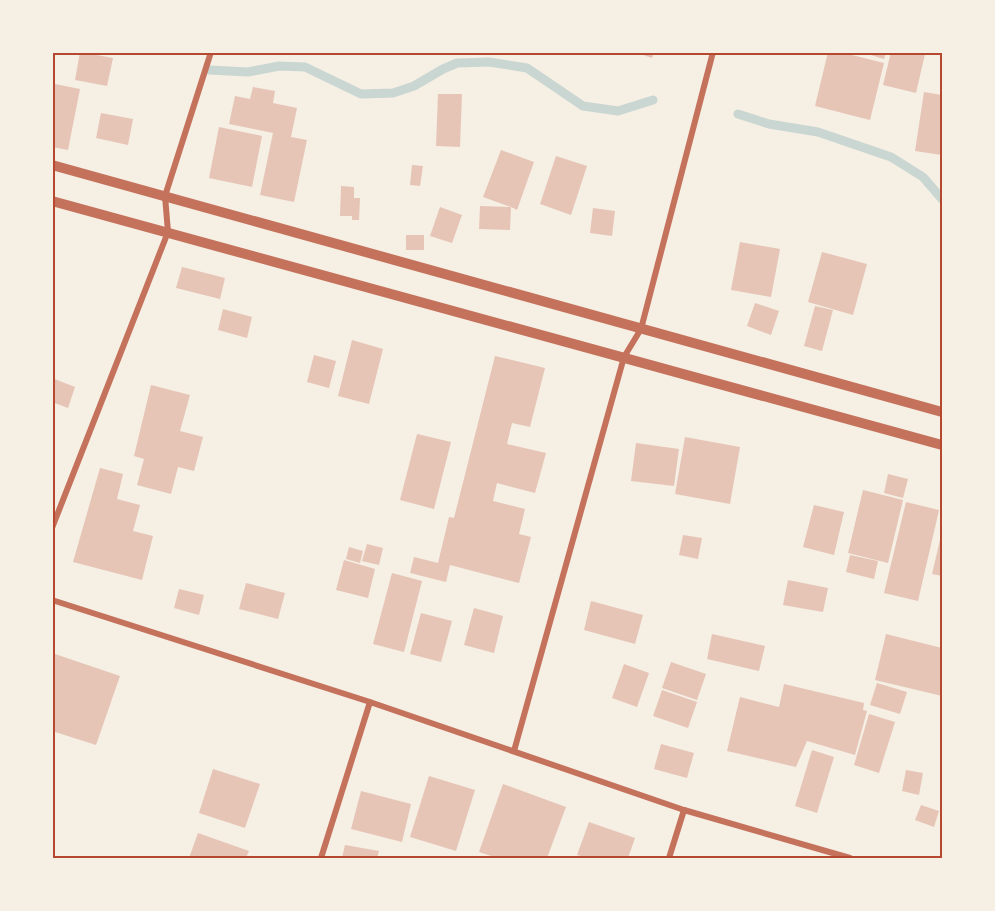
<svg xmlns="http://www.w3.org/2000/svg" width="995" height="911" font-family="'IBM Plex Sans',sans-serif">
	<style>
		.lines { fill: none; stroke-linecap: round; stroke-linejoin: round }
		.stream { stroke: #c9d6d2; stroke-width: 9 }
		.building { fill: #e6c5b7 }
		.minor { stroke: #c5725c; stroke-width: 6 }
		.tertiary { stroke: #c5725c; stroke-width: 10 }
		.neatline { fill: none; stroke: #b5482f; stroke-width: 2 }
	</style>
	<rect width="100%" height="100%" fill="#f6efe4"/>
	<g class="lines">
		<g class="stream">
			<path d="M209,70l39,2 31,-6 26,1 56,27 32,-1 21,-7 29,-17 14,-6 32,-1 38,6 56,38 35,5 35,-11"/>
			<path d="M738,114l31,10 49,8 73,25 32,20 19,22"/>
		</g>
	</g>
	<g class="building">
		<path d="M80,52l33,6 -6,28 -32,-6z"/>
		<path d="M635,52h19l-2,6z"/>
		<path d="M828,52h12l44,11 -14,57 -55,-14z"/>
		<path d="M861,52h25l-2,7z"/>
		<path d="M891,52l34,2 -9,39 -33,-8z"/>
		<path d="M55,84l25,5 -12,61 -16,-3v-51z"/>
		<path d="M253,87l22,4 -2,12 24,5 -6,29 16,3 -13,62 -34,-7 13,-62 -44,-9 6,-28 15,3z"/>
		<path d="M924,92l18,3v60l-27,-4z"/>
		<path d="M438,94h24l-2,53 -24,-1z"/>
		<path d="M101,113l32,6 -5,26 -32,-7z"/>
		<path d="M219,127l43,9 -10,51 -43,-9z"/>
		<path d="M501,150l33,12 -17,48 -6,-3 -1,23 -31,-1 1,-23 31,1 -28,-10z"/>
		<path d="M556,156l31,10 -16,49 -31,-11z"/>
		<path d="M412,165l11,1 -3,20 -10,-1z"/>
		<path d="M341,186l13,1v11h6l-1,22h-7v-4h-12z"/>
		<path d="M440,207l22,8 -10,28 -22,-7z"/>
		<path d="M593,208l22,3 -3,25 -22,-3z"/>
		<rect x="406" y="235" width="18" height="15"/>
		<path d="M740,242l40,7 -9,48 -40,-7z"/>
		<path d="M822,252l45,12 -14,51 -45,-13z"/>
		<path d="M182,267l43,11 -5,21 -44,-11z"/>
		<path d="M755,303l24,8 -8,24 -24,-9z"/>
		<path d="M815,306l18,4 -11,41 -18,-5z"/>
		<path d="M223,309l29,8 -5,21 -29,-8z"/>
		<path d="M352,340l31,9 -14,55 -31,-8z"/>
		<path d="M314,355l22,6 -7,27 -22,-6z"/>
		<path d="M495,356l50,12 -15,59 -18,-4 -5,21 39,9 -11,40 -38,-10 -4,18 32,8 -6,25 12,3 -12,46 -69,-18 -4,17 -36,-9 4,-16 24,6 11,-46 5,1z"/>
		<path d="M52,378l23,9 -7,21 -16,-6z"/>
		<path d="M151,385l39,10 -10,36 23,6 -9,34 -16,-4 -7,27 -34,-9 7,-26 -10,-3z"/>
		<path d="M417,434l34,8 -17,67 -34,-9z"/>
		<path d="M685,437l55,10 -10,57 -55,-10z"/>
		<path d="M636,443l43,6 -5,37 -43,-5z"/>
		<path d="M100,468l23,6 -6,25 23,6 -7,26 20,5 -11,44 -69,-18z"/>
		<path d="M888,474l20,5 -5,19 -19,-5z"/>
		<path d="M863,490l40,10 -15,63 -40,-10z"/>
		<path d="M906,502l33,8 -21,91 -34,-8z"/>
		<path d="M814,505l30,7 -10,43 -31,-8z"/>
		<path d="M683,535l19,3 -4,21 -19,-4z"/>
		<path d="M940,540l2,1v35l-10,-2z"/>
		<path d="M367,544l16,4 -4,17 -17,-4z"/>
		<path d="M349,547l14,4 -3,12 -14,-4z"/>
		<path d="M850,555l28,6 -4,18 -28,-7z"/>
		<path d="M344,560l31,9 -7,29 -32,-8z"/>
		<path d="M392,573l30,8 -18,71 -31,-8z"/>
		<path d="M788,580l40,8 -5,24 -40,-7z"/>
		<path d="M246,583l39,10 -7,26 -39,-10z"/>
		<path d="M179,589l25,6 -5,20 -25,-7z"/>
		<path d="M591,601l52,14 -8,29 -51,-14z"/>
		<path d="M474,608l29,8 -9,37 -30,-8z"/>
		<path d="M421,613l31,8 -11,41 -31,-8z"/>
		<path d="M712,634l53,12 -6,25 -52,-12z"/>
		<path d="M886,634l56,14v48l-67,-16z"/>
		<path d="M52,653l68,23 -24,69 -44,-14z"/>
		<path d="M671,662l35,12 -9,26 -35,-12z"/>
		<path d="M624,664l25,9 -12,34 -25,-9z"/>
		<path d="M877,683l30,9 -7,22 -30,-9z"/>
		<path d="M784,684l80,19 -1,7 4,1 -12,44 -48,-14 -11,26 -69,-16 13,-54 39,10z"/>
		<path d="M662,690l35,12 -9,26 -35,-12z"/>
		<path d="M869,714l26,8 -16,51 -25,-8z"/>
		<path d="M661,744l33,9 -7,25 -33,-9z"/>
		<path d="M812,750l22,7 -17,56 -22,-7z"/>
		<path d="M213,769l47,15 -15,44 -46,-15z"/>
		<path d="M906,770l17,3 -4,22 -17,-4z"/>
		<path d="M429,776l46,14 -19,61 -46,-14z"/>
		<path d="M503,784l63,23 -19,51h-50l-18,-6z"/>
		<path d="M361,791l50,13 -9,38 -51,-13z"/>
		<path d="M921,805l18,6 -5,16 -19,-7z"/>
		<path d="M589,822l46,16 -7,20h-40l-11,-3z"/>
		<path d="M198,833l51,18 -3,7h-57z"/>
		<path d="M345,845l34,6 -2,7h-35z"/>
	</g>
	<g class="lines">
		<g class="minor">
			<path d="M52,528l116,-296 -3,-36 46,-144"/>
			<path d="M52,600l318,102 314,108 166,48"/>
			<path d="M514,751l110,-394 17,-28 72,-277"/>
			<path d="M321,858l49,-156"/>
			<path d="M669,858l15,-48"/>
		</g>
		<g class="tertiary">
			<path d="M52,165l890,247"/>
			<path d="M52,201l890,244"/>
		</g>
	</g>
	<rect width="995" height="911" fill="none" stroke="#f6efe4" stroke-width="108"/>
	<rect x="54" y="54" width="887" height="803" class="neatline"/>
</svg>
